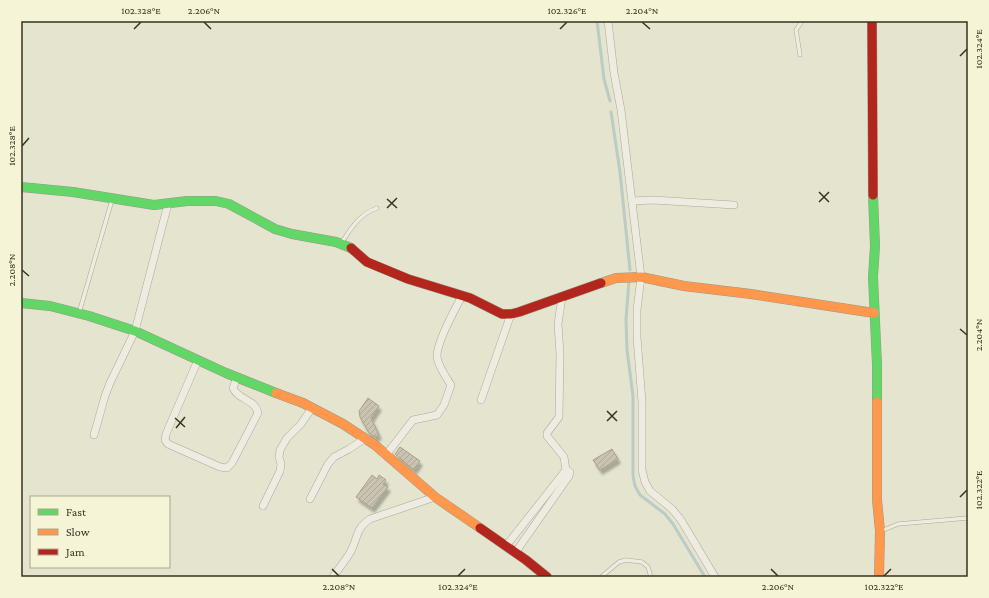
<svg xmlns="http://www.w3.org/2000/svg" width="989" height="598" font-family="'Crimson Pro',serif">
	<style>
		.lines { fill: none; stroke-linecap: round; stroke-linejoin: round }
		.stream { stroke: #baccc4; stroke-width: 3 }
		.building { fill: url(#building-hatch); stroke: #a5a08e; filter: url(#shadow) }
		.lane-casing { stroke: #aaa898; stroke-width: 4.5 }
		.street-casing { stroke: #aaa898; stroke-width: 8 }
		.fast-casing { stroke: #9a9888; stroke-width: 10 }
		.slow-casing { stroke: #9a9888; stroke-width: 10 }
		.jam-casing { stroke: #9a9888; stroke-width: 10 }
		.lane { stroke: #eeece1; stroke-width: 3.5 }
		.street { stroke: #eeece1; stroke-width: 7 }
		.fast { stroke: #63d668; stroke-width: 9 }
		.slow { stroke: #ff974d; stroke-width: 9 }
		.jam { stroke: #b3261e; stroke-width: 9 }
		.ticks { fill: none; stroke: #3a3220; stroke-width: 1.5 }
		.neatline { fill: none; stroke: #3a3220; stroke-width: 1.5 }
		.ticks-label { font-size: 10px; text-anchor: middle; fill: #3a3220 }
	</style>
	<defs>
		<pattern id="building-hatch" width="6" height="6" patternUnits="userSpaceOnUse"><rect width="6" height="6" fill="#c9c3b0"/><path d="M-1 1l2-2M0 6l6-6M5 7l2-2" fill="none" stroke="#ada897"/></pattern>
		<filter id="shadow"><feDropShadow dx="2.5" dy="4.5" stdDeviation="1" flood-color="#0004"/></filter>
	</defs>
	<rect width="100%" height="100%" fill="#e5e4cf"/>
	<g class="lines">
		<g class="stream">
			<path d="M597,21l7,58 6,22"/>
			<path d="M611,112l9,60 10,98"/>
			<path d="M629,280l-3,40 1,30 6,46v80l2,10 5,9 25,19 8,10 32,53"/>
		</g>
	</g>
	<g class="building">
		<path d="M368,398l11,8 -8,12 8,17 -4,2 -6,-4 -9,-16 -1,-6z"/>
		<path d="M400,447l20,14 -6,9 -19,-16z"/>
		<path d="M612,449l6,10 -18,11 -7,-10z"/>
		<path d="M372,475l5,4 2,-4 7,5 -3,4 5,3 -16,21 -16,-11z"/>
	</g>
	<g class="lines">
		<defs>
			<g id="lane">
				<path d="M800,55l-4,-25 6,-9"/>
				<path d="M342,242c10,-15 18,-28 35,-34"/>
				<path d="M79,313l33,-113"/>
				<path d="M881,531l17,-7 70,-6"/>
				<path d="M601,577l18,-15 7,-2 16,2 6,5 3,10"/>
			</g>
			<g id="street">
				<path d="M608,21l6,52 7,37 7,59 13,108 -4,33v27l5,65v68l3,12 5,9 22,18 9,11 34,57"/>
				<path d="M632,201l21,-1 81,5"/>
				<path d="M198,360l-32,74 -1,6 3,4 52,23 7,1 5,-5 26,-50c-3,-14 -20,-13 -25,-25l4,-11"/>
				<path d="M481,400l30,-86"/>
				<path d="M94,435l11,-39 5,-13 25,-52 33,-127"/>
				<path d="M386,455l27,-35 24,-5 7,-10 7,-20c-5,-8 -13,-19 -14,-28 -1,-14 18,-48 25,-61"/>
				<path d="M310,499l18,-35 6,-7 15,-8 17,-11"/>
				<path d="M263,506l17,-35 1,-7 -2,-7 1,-7 7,-12 14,-14 11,-16"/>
				<path d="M506,546l60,-76 -2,-13 -17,-21v-3l12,-16 1,-63 -2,-30 4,-27"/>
				<path d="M515,553l54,-77 1,-4 -4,-2"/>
				<path d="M333,577c6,-9 13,-17 18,-26 7,-14 5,-23 19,-32l65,-22"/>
			</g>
			<g id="fast">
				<path d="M21,187l52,5 81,13 33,-4h29l13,3 46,25 17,5 44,8 15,6"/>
				<path d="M873,195l2,51 -2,31 4,88v37"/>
				<path d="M21,303l29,3 39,10 46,15 91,42 50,20"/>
			</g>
			<g id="slow">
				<path d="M601,283l15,-5 25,-1 43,9 67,8 123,19"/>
				<path d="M276,393l27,10 40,21 32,21 60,52 45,31"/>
				<path d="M877,402v98l3,31 -1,46"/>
			</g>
			<g id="jam">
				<path d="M872,21l1,174"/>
				<path d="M351,248l16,14 41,17 62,19 32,16h9l8,-2 82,-29"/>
				<path d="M480,528l46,32 21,17"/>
			</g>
		</defs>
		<use href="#lane" class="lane-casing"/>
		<use href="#street" class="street-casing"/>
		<use href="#fast" class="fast-casing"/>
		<use href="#slow" class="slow-casing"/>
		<use href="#jam" class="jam-casing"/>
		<use href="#lane" class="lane"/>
		<use href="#street" class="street"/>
		<use href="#fast" class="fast"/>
		<use href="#slow" class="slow"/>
		<use href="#jam" class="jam"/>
	</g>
	<path class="ticks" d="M204,22l7,7M642,22l8,7M134,29l7,-7M560,29l7,-7M960,56l7,-7M22,146l7,-8M819,192l10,10M387,199l10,9M819,202l10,-10M387,208l10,-10M22,270l7,6M960,329l7,6M607,411l10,10M175,418l10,9M607,421l10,-10M176,428l9,-11M960,497l7,-7M332,569l7,7M771,569l7,7M458,576l7,-7M884,576l7,-7"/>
	<rect width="989" height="598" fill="none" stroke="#f5f4d6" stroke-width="44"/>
	<rect x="30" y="496" width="140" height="72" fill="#f5f4d6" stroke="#aaa68d"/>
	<rect x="38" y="509" width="20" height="6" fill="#63d668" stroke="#aaa68d"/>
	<text x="66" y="516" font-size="12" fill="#3a3220">Fast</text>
	<rect x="38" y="529" width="20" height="6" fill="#ff974d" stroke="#aaa68d"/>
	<text x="66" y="536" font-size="12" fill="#3a3220">Slow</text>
	<rect x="38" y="549" width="20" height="6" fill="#b3261e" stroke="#aaa68d"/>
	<text x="66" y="556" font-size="12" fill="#3a3220">Jam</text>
	<rect x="22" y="22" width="945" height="554" class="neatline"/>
	<g class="ticks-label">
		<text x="141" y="14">102.328°E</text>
		<text x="204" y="14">2.206°N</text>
		<text x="567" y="14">102.326°E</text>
		<text x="642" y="14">2.204°N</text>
		<text transform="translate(978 49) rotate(-90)" y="4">102.324°E</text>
		<text transform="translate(11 146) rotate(-90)" y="4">102.328°E</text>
		<text transform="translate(11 270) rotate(-90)" y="4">2.208°N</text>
		<text transform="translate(978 335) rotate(-90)" y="4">2.204°N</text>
		<text transform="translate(978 490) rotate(-90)" y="4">102.322°E</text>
		<text x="339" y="590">2.208°N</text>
		<text x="458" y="590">102.324°E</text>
		<text x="778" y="590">2.206°N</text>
		<text x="884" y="590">102.322°E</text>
	</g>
</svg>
